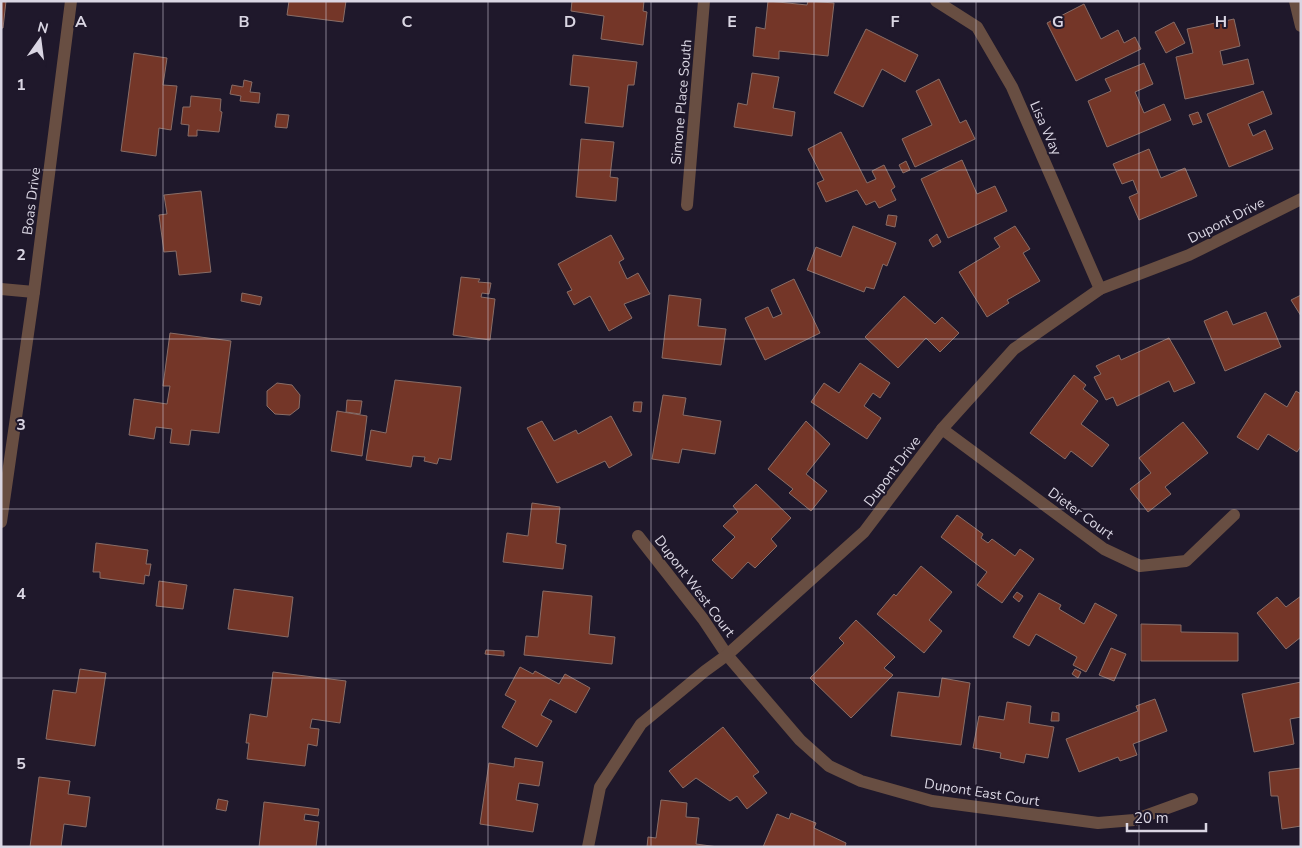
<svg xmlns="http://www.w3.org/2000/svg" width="1302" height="848" font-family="'Nunito Sans',sans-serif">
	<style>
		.building { fill: #743628; stroke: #886d67 }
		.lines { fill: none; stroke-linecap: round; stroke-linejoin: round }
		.street { stroke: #684e42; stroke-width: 12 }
		.grid { fill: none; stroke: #dad6e3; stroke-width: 1; stroke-opacity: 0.55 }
		.labels { text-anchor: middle; stroke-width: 4; stroke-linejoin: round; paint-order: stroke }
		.street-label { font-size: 14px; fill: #dad6e3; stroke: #1f182b }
		.grid-label { font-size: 16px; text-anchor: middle; font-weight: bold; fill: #dad6e3; stroke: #1f182b; stroke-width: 4; stroke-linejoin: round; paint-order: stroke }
	</style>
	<rect width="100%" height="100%" fill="#1f182b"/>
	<g class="building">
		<path d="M1,1h5l-3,27h-2z"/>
		<path d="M289,1h57l-3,21 -56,-7z"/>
		<path d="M572,1h72l-1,10 4,1 -4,33 -42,-6 3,-23 -33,-5z"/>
		<path d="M768,1l39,4 1,-4 26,2 -6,53 -49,-5v8l-26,-3 3,-29 9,2z"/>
		<path d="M1084,4l17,35 17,-9 6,13 11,-6 6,12 -65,32 -29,-58z"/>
		<path d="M1234,19l6,27 -20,5 3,14 25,-6 6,25 -69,15 -9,-42 17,-4 -6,-24z"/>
		<path d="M1174,22l11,21 -19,10 -11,-21z"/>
		<path d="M866,29l52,26 -13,27 -23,-13 -19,38 -29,-14z"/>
		<path d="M134,53l33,5 -4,27 14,1 -6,44 -12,-2 -3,28 -35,-5z"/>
		<path d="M573,55l64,7 -3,23h-6l-5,42 -38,-4 4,-36 -19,-2z"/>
		<path d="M1144,63l9,21 -18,8 9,21 20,-9 7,16 -64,27 -19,-46 23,-10 -6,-12z"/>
		<path d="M752,73l27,4 -6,31 22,4 -3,24 -58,-9 4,-24 9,2z"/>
		<path d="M939,79l21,44 6,-3 9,19 -60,28 -13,-28 30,-14 -16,-34z"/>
		<path d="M244,80l8,2 -2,10 10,1 -1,10 -19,-2 1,-5 -11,-2 2,-9 11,2z"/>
		<path d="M1263,91l9,23 -24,10 5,12 12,-6 8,19 -44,18 -22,-53z"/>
		<path d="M191,96l30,3 -1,12 2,1 -3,20 -22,-2v6h-9l1,-11 -8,-1 2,-17h7z"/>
		<path d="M1198,112l4,10 -9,3 -4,-10z"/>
		<path d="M277,114l12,1 -2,13 -12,-1z"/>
		<path d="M841,132l26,51 9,-4 -4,-8 12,-6 11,22 -4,3 5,10 -17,8 -4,-7 -9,4 -9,-15 -31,12 -9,-19 7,-3 -16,-31z"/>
		<path d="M581,139l33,3 -4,35 8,1 -2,23 -40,-4z"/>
		<path d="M1149,149l12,29 24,-10 12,28 -58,24 -10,-23 9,-4 -5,-13 -11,4 -9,-20z"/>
		<path d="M962,160l15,34 18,-8 12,25 -59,27 -27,-59z"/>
		<path d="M906,161l4,9 -7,3 -4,-8z"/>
		<path d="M201,191l10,81 -32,3 -3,-24 -12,1 -5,-37 8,-1 -3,-19z"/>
		<path d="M888,215l9,1 -2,11 -9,-2z"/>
		<path d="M853,226l43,17 -9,23 -4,-2 -9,25 -8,-2 -2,5 -57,-22 9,-23 25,10z"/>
		<path d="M1015,226l15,23 -7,4 17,28 -33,19 2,3 -22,14 -28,-45 41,-25 -6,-9z"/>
		<path d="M937,234l4,8 -8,5 -4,-7z"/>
		<path d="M611,235l13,24 -5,3 8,17 11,-6 12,21 -26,10 8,14 -23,13 -19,-35 -16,9 -7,-13 5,-2 -14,-26z"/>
		<path d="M461,277l19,2 -2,3 13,1 -2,11 -7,-1 -1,4 14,2 -5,41 -37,-5z"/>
		<path d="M794,279l26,54 -55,27 -20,-42 23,-11 5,11 9,-4 -11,-24z"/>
		<path d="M242,293l20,4 -2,8 -19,-4z"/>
		<path d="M669,295l32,4 -3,27 28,3 -5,36 -59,-7z"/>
		<path d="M1301,295v21l-10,-16z"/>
		<path d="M904,296l31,28 7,-7 17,16 -19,19 -14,-14 -28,30 -33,-31z"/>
		<path d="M1227,311l6,14 33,-13 15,35 -56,24 -21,-50z"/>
		<path d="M170,333l61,8 -12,92 -28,-3 -2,15 -19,-2 2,-14 -16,-2 -2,12 -25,-4 5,-36 33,5 3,-18h-7z"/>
		<path d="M1169,338l26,45 -21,9 -5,-11 -52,25 -4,-9 -7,3 -12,-23 7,-3 -5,-8 23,-11 2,5z"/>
		<path d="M860,363l30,20 -10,15 -7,-5 -9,13 17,12 -14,21 -56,-37 13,-19 15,10z"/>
		<path d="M1074,375l12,10 -3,4 15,12 -17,23 28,21 -17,22 -21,-16 -6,8 -35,-26z"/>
		<path d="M395,380l66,7 -10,73 -12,-2 -2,6 -13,-3 1,-4 -12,-1 -2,11 -45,-7 5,-30 15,3z"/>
		<path d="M277,383l15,2 8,10 -1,13 -9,7 -15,-1 -8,-8v-15z"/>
		<path d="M1296,391l5,3v52l-4,6 -29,-18 -10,16 -21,-13 28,-44 22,14z"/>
		<path d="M663,395l23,3 -3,17 38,6 -6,33 -33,-5 -3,14 -27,-4z"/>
		<path d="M347,400l15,1 -2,13 -14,-2z"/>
		<path d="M634,402h8l-1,10 -8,-1z"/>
		<path d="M337,411l30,5 -5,40 -31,-5z"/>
		<path d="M611,416l21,39 -23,13 -4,-7 -48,22 -30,-55 15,-7 12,20 22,-11 2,4z"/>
		<path d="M806,421l24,23 -24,30 21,17 -16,20 -22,-18 4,-4 -25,-20z"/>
		<path d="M1183,422l25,31 -43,34 6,7 -23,18 -18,-23 21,-16 -12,-15z"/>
		<path d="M756,484l35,34 -20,21 6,7 -22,22 -7,-6 -16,17 -20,-19 23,-23 -12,-11 15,-14 -5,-6z"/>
		<path d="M532,503l28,4 -4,36 10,2 -3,24 -60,-7 4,-29 21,3z"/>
		<path d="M957,515l26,19 -2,4 7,5 4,-4 23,17 5,-7 14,10 -32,44 -25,-18 10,-13 -46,-35z"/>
		<path d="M96,543l52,7 -2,14h5l-2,12 -4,-1 -1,9 -44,-6v-6h-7z"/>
		<path d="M921,566l31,26 -23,28 13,11 -18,22 -47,-39 17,-20 2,2z"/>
		<path d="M159,581l28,4 -4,24 -27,-3z"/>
		<path d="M234,589l59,8 -5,40 -60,-8z"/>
		<path d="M543,591l49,5 -3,38 26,3 -3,27 -88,-9 2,-19 12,1z"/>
		<path d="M1017,592l6,4 -4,6 -6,-5z"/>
		<path d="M1039,593l22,12 -2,4 25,15 11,-21 22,12 -31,57 -13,-7 4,-8 -41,-23 -7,12 -16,-9z"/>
		<path d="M1301,596v41l-15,12 -29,-36 20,-16 9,10z"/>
		<path d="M856,620l39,37 -11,11 9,7 -42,43 -41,-40 34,-35 -5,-5z"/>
		<path d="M1141,624l40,1v7l57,1v28h-97z"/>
		<path d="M1111,648l15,6 -12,27 -15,-6z"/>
		<path d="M486,650l18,1v5l-19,-2z"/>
		<path d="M520,667l13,7 2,-3 24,13 6,-10 25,14 -14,25 -26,-14 -9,16 11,6 -15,26 -35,-20 14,-26 -11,-6z"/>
		<path d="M80,669l26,4 -11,73 -49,-7 7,-49 23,3z"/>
		<path d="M1075,669l6,3 -3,6 -6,-4z"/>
		<path d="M273,672l73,9 -6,42 -28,-4 -2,9 9,1 -2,17 -9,-2 -3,22 -58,-7 2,-16h-3l4,-29 17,3z"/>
		<path d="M942,678l28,5 -9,62 -70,-9 7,-44 41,5z"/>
		<path d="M1301,682v35l-11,2 4,25 -40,8 -12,-58z"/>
		<path d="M1155,699l12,32 -34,13 4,11 -17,6 -2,-4 -39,15 -13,-33 72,-28 -2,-5z"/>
		<path d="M1007,702l24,4 -2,17 25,4 -6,31 -22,-4 -2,9 -24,-5 1,-5 -28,-5 6,-32 25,4z"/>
		<path d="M1052,712l7,1v8h-8z"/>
		<path d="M723,727l36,45 -6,4 14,17 -20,16 -10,-13 -7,5 -34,-23 -13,10 -14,-17z"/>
		<path d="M515,758l28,4 -4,24 -20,-3 -3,17 22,4 -5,28 -53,-8 9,-61 25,4z"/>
		<path d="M1301,768v58l-19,3 -4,-33h-7l-2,-24z"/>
		<path d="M39,777l31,4 -2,13 22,3 -4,30 -22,-3 -3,23h-31z"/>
		<path d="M218,799l10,2 -2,10 -10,-2z"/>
		<path d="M661,800l26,3 -1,14 13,1 -3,26 22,3h-71l1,-10 8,1z"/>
		<path d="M264,802l55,7 -1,7 -13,-2 -1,6 15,2 -3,25h-57z"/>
		<path d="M791,813l25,10 -2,5 32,15 -1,4h-82l14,-33 12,5z"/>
	</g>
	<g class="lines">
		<g class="street">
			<path d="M936,1l41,26 35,60 88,202"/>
			<path d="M1295,1l6,25"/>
			<path d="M687,205l17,-204"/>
			<path d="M1,289l33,3"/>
			<path d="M942,429l162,120 36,17 46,-5 48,-46"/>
			<path d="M1,522l33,-230 37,-291"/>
			<path d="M638,536l65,83 24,36 73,85 29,26 32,15 71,20 166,22 36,-3 58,-21"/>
			<path d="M588,847l12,-60 41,-63 64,-53 22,-16 137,-123 78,-103 72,-80 86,-60 89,-34 112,-56"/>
		</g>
	</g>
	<path class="grid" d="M163,1v846M326,1v846M488,1v846M651,1v846M814,1v846M976,1v846M1139,1v846M1,170h1300M1,339h1300M1,509h1300M1,678h1300"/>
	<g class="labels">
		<g class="street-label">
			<text transform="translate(681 102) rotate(-85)" y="5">Simone Place South</text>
			<text transform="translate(1046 128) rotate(66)" y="5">Lisa Way</text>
			<text transform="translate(31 201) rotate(-83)" y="5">Boas Drive</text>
			<text transform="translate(1226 220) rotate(-27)" y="5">Dupont Drive</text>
			<text transform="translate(892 471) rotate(-53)" y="5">Dupont Drive</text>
			<text transform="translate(1081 513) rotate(36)" y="5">Dieter Court</text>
			<text transform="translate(695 586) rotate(53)" y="5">Dupont West Court</text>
			<text transform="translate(982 792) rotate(9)" y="5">Dupont East Court</text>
		</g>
	</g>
	<g class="grid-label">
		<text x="81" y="27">A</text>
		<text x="244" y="27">B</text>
		<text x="407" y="27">C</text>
		<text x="570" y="27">D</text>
		<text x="732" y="27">E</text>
		<text x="895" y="27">F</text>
		<text x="1058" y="27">G</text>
		<text x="1221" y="27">H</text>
		<text x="21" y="90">1</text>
		<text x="21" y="260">2</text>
		<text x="21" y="430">3</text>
		<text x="21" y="599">4</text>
		<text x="21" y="769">5</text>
	</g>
	<rect width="1302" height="848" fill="none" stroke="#dad6e3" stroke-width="5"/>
	<g transform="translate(40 40) rotate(14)" stroke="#1f182b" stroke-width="4" paint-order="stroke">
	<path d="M0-4L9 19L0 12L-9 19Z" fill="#dad6e3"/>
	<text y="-8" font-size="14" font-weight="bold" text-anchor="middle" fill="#dad6e3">N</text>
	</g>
	<path d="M1127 823v8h79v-8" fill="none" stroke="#dad6e3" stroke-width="2.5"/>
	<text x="1134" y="823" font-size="15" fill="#dad6e3" stroke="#1f182b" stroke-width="4" paint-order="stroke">20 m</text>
</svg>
